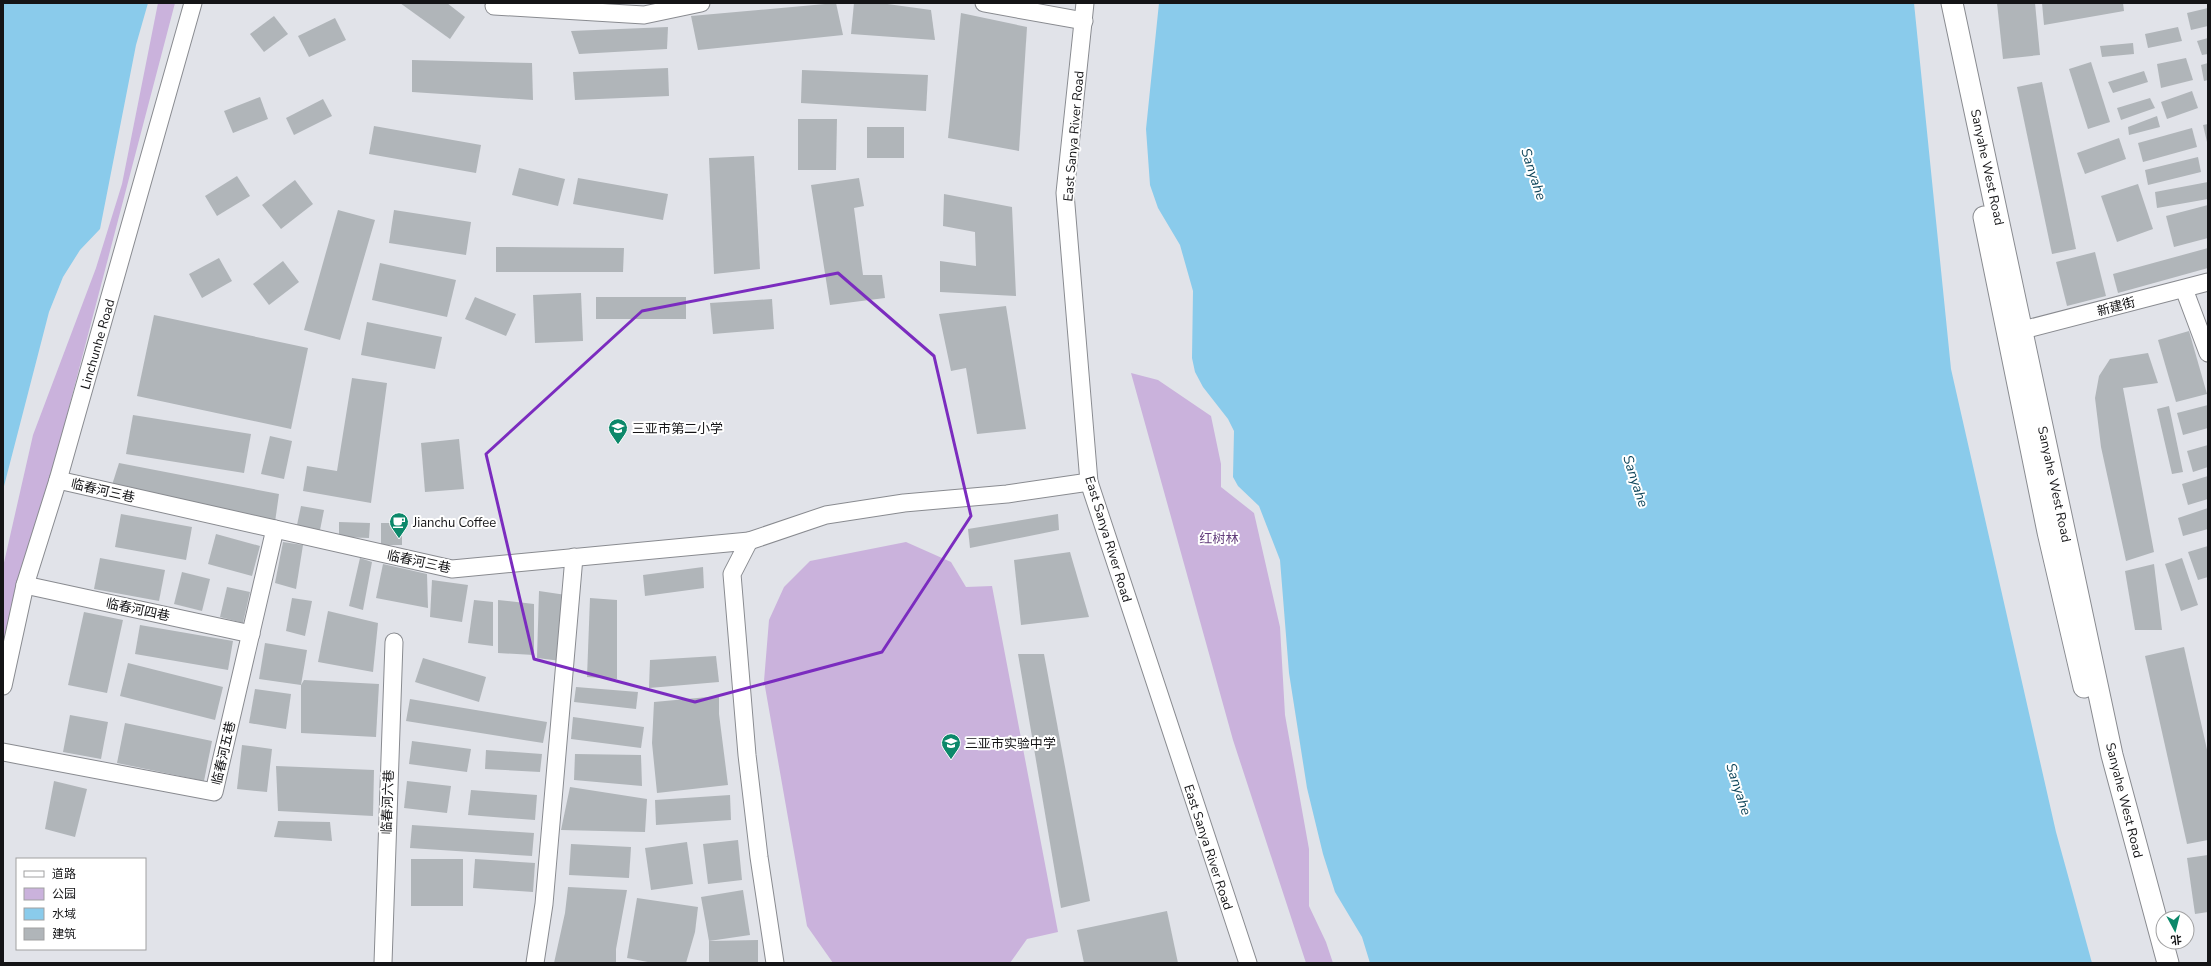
<svg xmlns="http://www.w3.org/2000/svg" width="2211" height="966" font-family="'Nunito Sans','Noto Sans SC',sans-serif">
	<style>
		.green { fill: #cab2dc }
		.water { fill: #8acbeb }
		.building { fill: #b0b5b9 }
		.lines { fill: none; stroke-linecap: round; stroke-linejoin: round }
		.minor-casing { stroke: #898b90; stroke-width: 19 }
		.major-casing { stroke: #898b90; stroke-width: 23 }
		.minor { stroke: #fff; stroke-width: 17 }
		.major { stroke: #fff; stroke-width: 21 }
		.marked { fill: none; stroke: #7b2cbf; stroke-width: 3; stroke-linejoin: round }
		.labels { text-anchor: middle; stroke-width: 4; stroke-linejoin: round; paint-order: stroke }
		.street-label { font-size: 13px; fill: #141416; stroke: #fff }
		.poi-label { font-size: 13px; fill: #141416; stroke: #fff; text-anchor: start }
		.park-label { font-size: 13px; fill: #623c7b; stroke: #fff }
		.water-label { font-size: 14px; font-style: italic; fill: #0e455a; stroke: #fff }
	</style>
	<rect width="100%" height="100%" fill="#e1e3e9"/>
	<g class="green">
		<path d="M158,3h17l-172,656v-92l30,-132 63,-167 26,-84z"/>
		<path d="M1131,373l27,7 53,36 10,48v23l33,26 26,114 5,88 24,134v57l17,36 7,21h-27l-73,-223z"/>
		<path d="M906,542l45,20 15,25 26,-1 66,346 -31,7 -17,24h-177l-26,-37 -43,-245 5,-61 15,-33 26,-26z"/>
	</g>
	<g class="water">
		<path d="M3,3h145l-12,42 -36,184 -20,21 -17,27 -14,35 -46,178z"/>
		<path d="M1159,3h755l37,366 105,463 36,131h-722l-8,-26 -27,-45 -12,-38 -16,-66 -18,-115 -9,-113 -21,-54 -21,-20 -5,-9 1,-46 -6,-12 -25,-32 -8,-15 -3,-14 1,-67 -13,-46 -22,-37 -8,-23 -4,-56z"/>
	</g>
	<g class="building">
		<path d="M400,3h47l18,14 -15,22z"/>
		<path d="M836,3l7,32 -145,15 -7,-34z"/>
		<path d="M854,3h26l51,7 4,30 -84,-6z"/>
		<path d="M1997,3h38l5,52 -37,4z"/>
		<path d="M2042,3h81l1,8 -80,14z"/>
		<path d="M2208,8v18l-17,4 -4,-17z"/>
		<path d="M961,13l66,14 -8,124 -71,-13z"/>
		<path d="M274,16l14,18 -24,18 -14,-18z"/>
		<path d="M335,18l11,22 -37,17 -11,-21z"/>
		<path d="M668,27l-1,22 -88,5 -8,-23z"/>
		<path d="M2178,27l4,14 -34,7 -3,-14z"/>
		<path d="M2208,38v16l-6,1 -5,-14z"/>
		<path d="M2133,43l1,11 -32,3 -2,-11z"/>
		<path d="M2186,58l7,22 -32,8 -4,-24z"/>
		<path d="M412,60l120,3 1,37 -121,-8z"/>
		<path d="M2091,62l19,60 -22,7 -19,-60z"/>
		<path d="M2208,63v17l-4,1 -3,-16z"/>
		<path d="M668,68l1,28 -94,4 -2,-28z"/>
		<path d="M802,70l126,5 -2,36 -125,-8z"/>
		<path d="M2144,71l4,11 -35,11 -5,-11z"/>
		<path d="M2042,82l34,167 -24,5 -35,-167z"/>
		<path d="M2192,91l6,17 -31,11 -6,-17z"/>
		<path d="M260,97l8,22 -35,14 -9,-22z"/>
		<path d="M2150,98l5,10 -34,12 -4,-12z"/>
		<path d="M323,99l9,17 -38,19 -8,-17z"/>
		<path d="M2157,116l3,11 -31,8 -1,-8z"/>
		<path d="M798,119h39l-1,51h-38z"/>
		<path d="M2208,124v18h-1l-4,-17z"/>
		<path d="M374,126l107,19 -5,28 -107,-19z"/>
		<rect x="867" y="127" width="37" height="31"/>
		<path d="M2192,128l5,19 -54,15 -5,-19z"/>
		<path d="M2119,138l7,21 -41,15 -8,-21z"/>
		<path d="M754,156l6,113 -46,5 -5,-116z"/>
		<path d="M2198,157l3,15 -53,13 -3,-15z"/>
		<path d="M519,168l46,11 -7,27 -46,-11z"/>
		<path d="M237,176l13,20 -33,20 -12,-20z"/>
		<path d="M578,178l90,16 -5,26 -90,-16z"/>
		<path d="M859,178l5,28 -10,2 9,67h19l3,23 -55,7 -19,-120z"/>
		<path d="M295,180l18,24 -32,25 -19,-24z"/>
		<path d="M2208,182v17l-51,9 -2,-16z"/>
		<path d="M2138,184l15,45 -36,13 -16,-46z"/>
		<path d="M944,194l68,13 4,89 -76,-4v-31l36,5 -1,-34 -32,-6z"/>
		<path d="M2208,205v33l-34,9 -8,-31z"/>
		<path d="M338,210l37,10 -35,120 -36,-10z"/>
		<path d="M394,210l77,12 -5,33 -77,-12z"/>
		<path d="M496,247l128,1 -1,24h-127z"/>
		<path d="M2208,248v20l-90,25 -5,-19z"/>
		<path d="M2095,252l11,44 -39,10 -11,-44z"/>
		<path d="M219,258l13,23 -30,17 -13,-24z"/>
		<path d="M283,261l16,21 -30,23 -16,-21z"/>
		<path d="M380,263l76,17 -9,37 -75,-17z"/>
		<path d="M581,293l2,48 -48,2 -2,-48z"/>
		<path d="M475,297l41,17 -10,22 -41,-17z"/>
		<rect x="596" y="297" width="90" height="22"/>
		<path d="M772,299l2,30 -61,5 -3,-31z"/>
		<path d="M1006,306l20,123 -49,5 -11,-66 -15,3 -12,-57z"/>
		<path d="M154,315l154,33 -17,81 -154,-33z"/>
		<path d="M367,322l75,15 -7,32 -74,-14z"/>
		<path d="M2189,331l18,63 -31,8 -18,-62z"/>
		<path d="M2148,353l10,30 -35,5 31,164 -28,9 -25,-114 -6,-49 4,-22 11,-17z"/>
		<path d="M352,378l35,5 -16,120 -68,-12 4,-25 30,5z"/>
		<path d="M2208,405v23l-25,7 -6,-22z"/>
		<path d="M2169,406l14,66 -11,2 -15,-65z"/>
		<path d="M133,415l118,19 -7,39 -118,-19z"/>
		<path d="M270,436l22,5 -8,38 -23,-5z"/>
		<path d="M459,439l5,50 -39,3 -4,-49z"/>
		<path d="M2208,445v22l-15,5 -6,-21z"/>
		<path d="M119,463l160,31 -4,28 -163,-37z"/>
		<path d="M2208,476v23l-20,6 -6,-21z"/>
		<path d="M301,506l23,4 -4,20 -23,-5z"/>
		<path d="M2208,508v21l-25,7 -5,-18z"/>
		<path d="M121,514l71,13 -6,33 -71,-13z"/>
		<path d="M1058,514l1,16 -89,18 -2,-19z"/>
		<path d="M339,522l31,1 -1,15 -30,-1z"/>
		<rect x="381" y="523" width="21" height="22"/>
		<path d="M216,534l44,12 -8,30 -44,-12z"/>
		<path d="M283,542l20,3 -7,44 -21,-6z"/>
		<path d="M2208,546v31l-10,3 -10,-28z"/>
		<path d="M1070,552l19,65 -68,8 -7,-65z"/>
		<path d="M100,558l65,12 -6,31 -65,-12z"/>
		<path d="M360,558l12,4 -9,48 -14,-4z"/>
		<path d="M2182,558l16,47 -17,6 -16,-47z"/>
		<path d="M383,564l44,10 1,34 -52,-10z"/>
		<path d="M2154,564l8,66h-27l-10,-59z"/>
		<path d="M703,567l1,21 -59,8 -2,-21z"/>
		<path d="M182,572l28,7 -8,32 -28,-7z"/>
		<path d="M432,580l36,5 -6,37 -32,-5z"/>
		<path d="M227,587l23,5 -7,31 -23,-6z"/>
		<path d="M539,591l27,4 -5,66 -24,-3z"/>
		<path d="M292,598l20,3 -7,35 -19,-5z"/>
		<path d="M590,598l27,2v79l-30,-2z"/>
		<path d="M474,600l19,2v44l-25,-3z"/>
		<path d="M498,600l36,4v51l-36,-2z"/>
		<path d="M328,611l50,12 -5,49 -55,-10z"/>
		<path d="M84,612l39,8 -16,73 -39,-8z"/>
		<path d="M140,625l93,16 -5,29 -93,-16z"/>
		<path d="M265,643l42,7 -6,35 -42,-6z"/>
		<path d="M2184,647l24,107v86l-21,4 -42,-188z"/>
		<path d="M1018,654h26l46,247 -29,7z"/>
		<path d="M716,656l3,26 -70,6 1,-28z"/>
		<path d="M423,658l63,19 -7,25 -64,-20z"/>
		<path d="M128,663l95,24 -8,33 -95,-24z"/>
		<path d="M304,680l75,4 -3,53 -75,-4v-48z"/>
		<path d="M576,687l62,5 -2,17 -62,-7z"/>
		<path d="M255,689l36,5 -5,35 -37,-6z"/>
		<path d="M719,696v18l9,71 -71,8 -5,-50 2,-41z"/>
		<path d="M410,699l137,23 -4,21 -137,-22z"/>
		<path d="M70,715l38,7 -7,37 -38,-7z"/>
		<path d="M573,717l71,10 -3,21 -70,-9z"/>
		<path d="M125,723l87,18 -8,40 -87,-18z"/>
		<path d="M412,741l59,8 -4,23 -58,-8z"/>
		<path d="M242,745l30,4 -5,43 -30,-3z"/>
		<path d="M486,750l56,4 -2,18 -55,-3z"/>
		<path d="M575,754l66,1 1,31 -68,-6z"/>
		<path d="M276,766l98,4 -1,46 -95,-5z"/>
		<path d="M54,781l33,8 -12,48 -30,-8z"/>
		<path d="M407,781l44,5 -4,27 -43,-5z"/>
		<path d="M570,787l77,12 -2,33 -84,-2z"/>
		<path d="M471,790l66,5 -2,25 -67,-5z"/>
		<path d="M730,795l1,25 -75,5 -1,-25z"/>
		<path d="M278,821l52,1 2,19 -58,-4z"/>
		<path d="M412,825l122,8 -2,23 -122,-8z"/>
		<path d="M738,840l4,40 -34,4 -5,-40z"/>
		<path d="M687,842l6,42 -42,6 -6,-42z"/>
		<path d="M571,844l60,3 -2,31 -60,-3z"/>
		<path d="M2208,855v57l-13,2 -8,-56z"/>
		<rect x="411" y="859" width="52" height="47"/>
		<path d="M475,859l60,4 -2,29 -60,-4z"/>
		<path d="M568,887l59,3 -11,59v14h-62l11,-50z"/>
		<path d="M743,890l7,45 -41,6 -8,-44z"/>
		<path d="M637,898l61,9 -3,25 -9,31h-33l-26,-5z"/>
		<path d="M1167,911l11,52h-94l-7,-33z"/>
		<path d="M758,940v23h-49v-22z"/>
	</g>
	<g class="lines">
		<defs>
			<g id="minor">
				<path d="M984,3l100,18"/>
				<path d="M1085,3l-20,190 24,289 159,481"/>
				<path d="M494,6l150,9 57,-12"/>
				<path d="M2184,289l24,64"/>
				<path d="M2023,330l185,-48"/>
				<path d="M58,480l394,89 297,-28 -17,33 15,181 12,102 16,106"/>
				<path d="M749,541l77,-26 78,-12 103,-9 82,-12"/>
				<path d="M25,585l226,49"/>
				<path d="M3,686l22,-101 33,-105 135,-477"/>
				<path d="M3,752l211,40 61,-263"/>
				<path d="M383,963l11,-321"/>
				<path d="M535,963l9,-59 30,-347"/>
			</g>
			<g id="major">
				<path d="M1952,3l160,752 56,208"/>
				<path d="M1984,217l64,315 36,155"/>
			</g>
		</defs>
		<use href="#minor" class="minor-casing"/>
		<use href="#major" class="major-casing"/>
		<use href="#minor" class="minor"/>
		<use href="#major" class="major"/>
	</g>
	<path class="marked" d="M838,273l96,83 37,160 -89,136 -187,50 -161,-43 -48,-205 156,-143z"/>
	<defs>
		<symbol id="school-pin" viewBox="-11 -11 22 30"><path d="M0 17L-7.5 6A9.5 9.5 0 1 1 7.5 6Z" fill="#0c886a" stroke="#fff"/><path d="M0-5L7-2L0 1L-7-2ZM-4 1L0 2.5L4 1V4Q0 6-4 4Z" fill="#fff"/></symbol>
		<symbol id="cafe-pin" viewBox="-11 -11 22 30"><path d="M0 17L-7.5 6A9.5 9.5 0 1 1 7.5 6Z" fill="#0c886a" stroke="#fff"/><path d="M-5.5-4.5H6V0H3Q3 3.5 0 3.5H-2.5Q-5.5 3.5-5.5 0ZM3-3.2v2h1.7v-2ZM-6 4.5H4V6H-6Z" fill="#fff"/></symbol>
	</defs>
	<g fill-rule="evenodd">
		<use href="#school-pin" x="607" y="417" width="22" height="30"/>
		<use href="#cafe-pin" x="388" y="511" width="22" height="30"/>
		<use href="#school-pin" x="940" y="732" width="22" height="30"/>
	</g>
	<g class="labels">
		<g class="street-label">
			<text transform="translate(1073 136) rotate(-85)" y="5">East Sanya River Road</text>
			<text transform="translate(1988 167) rotate(78)" y="5">Sanyahe West Road</text>
			<text transform="translate(2116 306) rotate(-15)" y="5">新建街</text>
			<text transform="translate(97 344) rotate(-74)" y="5">Linchunhe Road</text>
			<text transform="translate(2055 484) rotate(78)" y="5">Sanyahe West Road</text>
			<text transform="translate(103 490) rotate(13)" y="5">临春河三巷</text>
			<text transform="translate(1109 539) rotate(73)" y="5">East Sanya River Road</text>
			<text transform="translate(419 561) rotate(12)" y="5">临春河三巷</text>
			<text transform="translate(138 609) rotate(12)" y="5">临春河四巷</text>
			<text transform="translate(223 753) rotate(-77)" y="5">临春河五巷</text>
			<text transform="translate(2125 800) rotate(76)" y="5">Sanyahe West Road</text>
			<text transform="translate(387 802) rotate(-88)" y="5">临春河六巷</text>
			<text transform="translate(1209 847) rotate(72)" y="5">East Sanya River Road</text>
		</g>
		<g class="poi-label">
			<text x="632" y="433">三亚市第二小学</text>
			<text x="413" y="527">Jianchu Coffee</text>
			<text x="965" y="748">三亚市实验中学</text>
		</g>
		<g class="park-label">
			<text x="1219" y="543">红树林</text>
		</g>
		<g class="water-label">
			<text transform="translate(1534 174) rotate(72)" y="5">Sanyahe</text>
			<text transform="translate(1636 481) rotate(72)" y="5">Sanyahe</text>
			<text transform="translate(1739 789) rotate(72)" y="5">Sanyahe</text>
		</g>
	</g>
	<rect width="2211" height="966" fill="none" stroke="#141416" stroke-width="8"/>
	<rect x="16" y="858" width="130" height="92" fill="#ffffff" stroke="#a1a1a2"/>
	<rect x="24" y="871" width="20" height="6" fill="#ffffff" stroke="#a1a1a2"/>
	<text x="52" y="878" font-size="12" fill="#141416">道路</text>
	<rect x="24" y="888" width="20" height="12" fill="#cab2dc" stroke="#a1a1a2"/>
	<text x="52" y="898" font-size="12" fill="#141416">公园</text>
	<rect x="24" y="908" width="20" height="12" fill="#8acbeb" stroke="#a1a1a2"/>
	<text x="52" y="918" font-size="12" fill="#141416">水域</text>
	<rect x="24" y="928" width="20" height="12" fill="#b0b5b9" stroke="#a1a1a2"/>
	<text x="52" y="938" font-size="12" fill="#141416">建筑</text>
	<g transform="translate(2175 930) rotate(173)"><circle r="19" fill="#ffffff" stroke="#a1a1a2"/>
	<path d="M0-3L7 15L0 10L-7 15Z" fill="#0c886a"/>
	<text y="-6" font-size="11" font-weight="bold" text-anchor="middle" fill="#141416">北</text>
	</g>
</svg>
